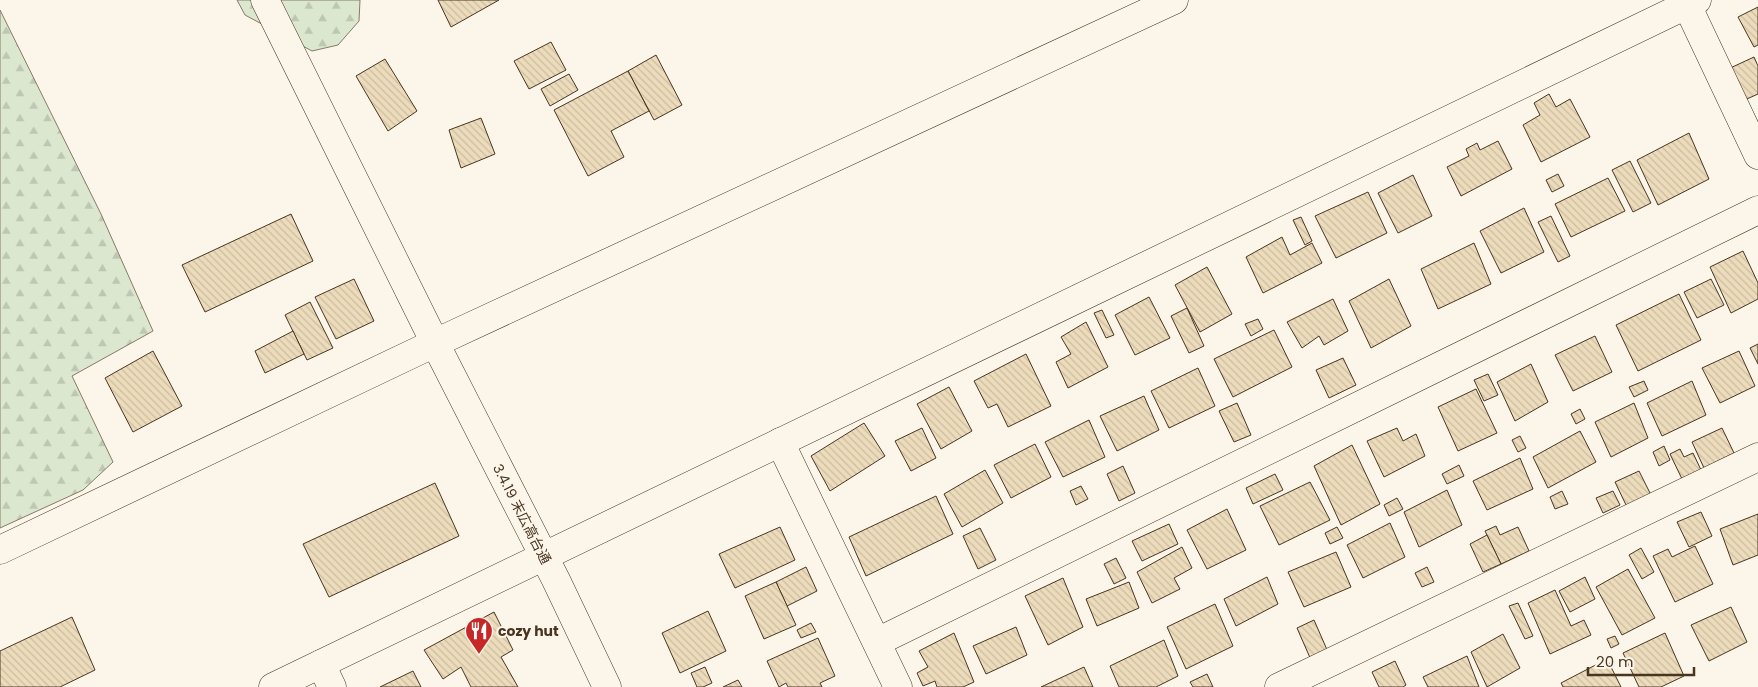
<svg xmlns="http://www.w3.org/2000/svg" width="1758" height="687" font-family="Poppins,'Noto Sans JP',sans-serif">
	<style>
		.forest { fill: url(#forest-firs); stroke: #887966 }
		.building { fill: url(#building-back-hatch); stroke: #4a3520 }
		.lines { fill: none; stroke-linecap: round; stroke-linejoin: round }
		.minor-casing { stroke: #4a3520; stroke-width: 29 }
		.minor { stroke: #fbf6e9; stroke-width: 28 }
		.labels { text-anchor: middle; stroke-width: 4; stroke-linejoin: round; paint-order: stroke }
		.street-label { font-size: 14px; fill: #4a3520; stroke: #fbf6e9 }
		.poi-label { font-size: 14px; font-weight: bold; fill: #4a3520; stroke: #fbf6e9; text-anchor: start }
	</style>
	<defs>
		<pattern id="forest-firs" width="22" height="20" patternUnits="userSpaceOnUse" patternTransform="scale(1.25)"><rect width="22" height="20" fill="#dce7d0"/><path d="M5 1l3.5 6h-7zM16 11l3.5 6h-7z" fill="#bec7b2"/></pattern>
		<pattern id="building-back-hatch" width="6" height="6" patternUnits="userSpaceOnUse" patternTransform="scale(1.25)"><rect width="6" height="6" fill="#ecdcbc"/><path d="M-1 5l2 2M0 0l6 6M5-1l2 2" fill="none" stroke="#ccbda1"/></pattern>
	</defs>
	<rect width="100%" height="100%" fill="#fbf6e9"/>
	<g class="forest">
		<path d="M237,0h123l-1,21 -21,24 -26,6 -67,-36z"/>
		<path d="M0,10l101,204 52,117 -81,45 41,86 -30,28 -83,38z"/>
	</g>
	<g class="building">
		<path d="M438,0h61l-48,27z"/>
		<path d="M1758,7v38l-4,2 -16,-30z"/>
		<path d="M551,42l15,28 -37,19 -15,-28z"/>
		<path d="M656,55l26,50 -28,15 -26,-49z"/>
		<path d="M1754,57l4,9v28l-18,8 -14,-32z"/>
		<path d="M385,59l32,52 -29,20 -32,-55z"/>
		<path d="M628,71l21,40 -38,20 13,26 -36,19 -34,-66z"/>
		<path d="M569,74l9,16 -28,16 -9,-17z"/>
		<path d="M1549,94l7,13 14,-8 20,38 -49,25 -18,-37 17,-10 -6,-12z"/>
		<path d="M481,118l14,36 -34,14 -12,-38z"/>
		<path d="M1689,133l20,46 -51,26 -21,-45z"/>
		<path d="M1498,141l14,28 -51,27 -14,-29 22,-11 -3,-7 11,-6 3,7z"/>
		<path d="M1630,161l21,42 -18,9 -21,-42z"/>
		<path d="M1558,174l6,12 -12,6 -6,-12z"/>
		<path d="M1413,175l19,41 -34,17 -20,-40z"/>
		<path d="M1608,178l17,33 -54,26 -16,-33z"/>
		<path d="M1368,192l19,41 -51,25 -21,-42z"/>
		<path d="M1524,208l20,44 -43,21 -21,-42z"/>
		<path d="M291,214l22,47 -108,51 -23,-47z"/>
		<path d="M1551,216l19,40 -12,6 -20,-40z"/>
		<path d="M1301,217l11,24 -7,4 -12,-25z"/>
		<path d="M1282,237l8,18 22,-12 10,20 -59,30 -17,-36z"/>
		<path d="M1474,243l17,41 -53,25 -17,-40z"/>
		<path d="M1743,251l15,32v16l-27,14 -21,-46z"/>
		<path d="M1207,267l25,47 -32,18 -25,-47z"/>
		<path d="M354,279l20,42 -38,18 -21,-42z"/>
		<path d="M1389,279l22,47 -40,22 -22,-47z"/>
		<path d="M1711,279l13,26 -27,13 -13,-26z"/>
		<path d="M1679,294l22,46 -63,31 -22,-46z"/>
		<path d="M1149,297l21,41 -35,17 -20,-40z"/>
		<path d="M1333,299l15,32 -24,14 -5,-9 -17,12 -15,-26z"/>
		<path d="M310,302l23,46 -26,12 -22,-45z"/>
		<path d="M1187,308l17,38 -15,7 -18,-37z"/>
		<path d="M1102,310l12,25 -8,3 -12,-25z"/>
		<path d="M1258,319l5,10 -12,7 -6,-12z"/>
		<path d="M1086,322l22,45 -40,21 -12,-26 15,-8 -10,-17z"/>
		<path d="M1274,330l18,37 -59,30 -19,-38z"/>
		<path d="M293,331l11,23 -39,19 -10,-22z"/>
		<path d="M1595,336l17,36 -39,19 -18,-36z"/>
		<path d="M1758,344v20l-8,-16z"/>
		<path d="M153,351l29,55 -49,26 -28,-54z"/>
		<path d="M1739,351l16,35 -35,17 -18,-35z"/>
		<path d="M1026,354l25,52 -43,21 -11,-23 -9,4 -14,-27z"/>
		<path d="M1343,358l13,27 -27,13 -13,-28z"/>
		<path d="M1531,364l17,38 -33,19 -18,-39z"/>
		<path d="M1198,368l17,38 -46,22 -18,-37z"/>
		<path d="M1488,374l10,21 -14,6 -10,-21z"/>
		<path d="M1644,381l4,9 -14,7 -5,-10z"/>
		<path d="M1692,381l14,34 -44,21 -15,-33z"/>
		<path d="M949,387l23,44 -31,18 -24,-45z"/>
		<path d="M1476,389l21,44 -39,18 -20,-44z"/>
		<path d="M1144,396l15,34 -42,21 -17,-35z"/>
		<path d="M1237,403l14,32 -17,7 -15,-31z"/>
		<path d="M1634,403l14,35 -37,19 -16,-35z"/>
		<path d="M1580,409l5,10 -9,5 -5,-10z"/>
		<path d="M1089,420l16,37 -42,20 -18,-35z"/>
		<path d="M864,423l21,33 -55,35 -19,-35z"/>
		<path d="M922,428l14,30 -25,13 -16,-30z"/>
		<path d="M1397,428l6,13 13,-7 9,22 -41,21 -17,-36z"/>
		<path d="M1722,428l12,25 -30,15 -12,-26z"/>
		<path d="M1580,431l16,31 -48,26 -15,-31z"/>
		<path d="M1520,436l6,12 -8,4 -6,-12z"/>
		<path d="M1035,444l16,33 -40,21 -17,-33z"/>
		<path d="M1352,445l28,59 -39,21 -27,-59z"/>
		<path d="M1664,446l6,14 -11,6 -6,-14z"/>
		<path d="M1680,449l4,8 9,-4 8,17 -19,9 -12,-25z"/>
		<path d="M1520,458l13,31 -46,21 -14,-29z"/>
		<path d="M1459,465l5,11 -17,8 -5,-10z"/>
		<path d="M1123,466l12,27 -16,8 -12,-27z"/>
		<path d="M985,470l18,33 -41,24 -18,-33z"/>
		<path d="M1639,471l12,24 -24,12 -12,-25z"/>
		<path d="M1275,474l8,16 -30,14 -7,-16z"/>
		<path d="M1310,482l20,38 -51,25 -19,-39z"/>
		<path d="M435,483l24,53 -130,61 -26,-53z"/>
		<path d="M1081,486l7,13 -12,6 -6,-14z"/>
		<path d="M1447,490l15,35 -43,22 -15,-35z"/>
		<path d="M1562,491l6,13 -13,5 -5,-12z"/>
		<path d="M1613,491l7,14 -17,8 -7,-15z"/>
		<path d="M936,496l17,38 -87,42 -17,-39z"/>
		<path d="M1397,498l6,11 -14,7 -5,-11z"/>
		<path d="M1227,509l19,41 -39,19 -20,-39z"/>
		<path d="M1701,512l11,24 -23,11 -12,-25z"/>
		<path d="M1758,514v41l-25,10 -13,-36z"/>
		<path d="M1390,523l15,34 -42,21 -16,-33z"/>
		<path d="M1169,524l9,20 -36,17 -10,-20z"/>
		<path d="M1496,526l4,9 18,-8 11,24 -28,13 -16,-33z"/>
		<path d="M780,527l15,33 -60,28 -16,-34z"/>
		<path d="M1337,527l6,11 -13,6 -5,-11z"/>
		<path d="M980,528l16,32 -18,9 -15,-33z"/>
		<path d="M1487,535l14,29 -18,8 -13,-28z"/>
		<path d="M1695,546l18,38 -38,18 -22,-46 15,-7 4,8z"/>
		<path d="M1182,547l10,21 -18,10 6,11 -28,14 -15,-31z"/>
		<path d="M1641,548l13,24 -12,7 -13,-24z"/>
		<path d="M1336,552l15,35 -47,20 -16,-35z"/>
		<path d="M1116,558l10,20 -12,6 -10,-20z"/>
		<path d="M806,567l11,24 -30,15 -11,-24z"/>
		<path d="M1427,567l7,15 -12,5 -7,-14z"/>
		<path d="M1628,569l27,49 -33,17 -26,-48z"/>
		<path d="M1267,577l11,27 -42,22 -12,-27z"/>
		<path d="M1585,577l10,22 -25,13 -11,-21z"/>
		<path d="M1063,578l20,49 -35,18 -23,-49z"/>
		<path d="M776,582l20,43 -32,14 -19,-43z"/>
		<path d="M1129,582l10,26 -42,18 -11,-27z"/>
		<path d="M1555,590l16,36 13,-6 7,15 -41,19 -22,-51z"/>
		<path d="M1518,603l15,33 -8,3 -16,-33z"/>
		<path d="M1215,604l18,42 -47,23 -19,-42z"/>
		<path d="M1731,607l16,35 -38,19 -18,-36z"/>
		<path d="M708,611l18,40 -46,22 -18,-40z"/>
		<path d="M494,612l19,38 -12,7 17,30h-47l-10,-20 -18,12 -19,-29z"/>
		<path d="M72,617l23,53 -35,17h-60v-36z"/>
		<path d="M1314,620l14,32 -17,8 -14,-32z"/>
		<path d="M811,623l5,9 -15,6 -4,-8z"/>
		<path d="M1016,627l11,28 -41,19 -13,-28z"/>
		<path d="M954,633l20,49 -11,5h-26l-2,-6 -12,5 -6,-13 11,-6 -9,-16z"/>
		<path d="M1665,633l19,43 -23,11h-22l-16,-34z"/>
		<path d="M1503,634l17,34 -33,19 -16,-35z"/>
		<path d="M1615,636l4,8 -8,4 -4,-9z"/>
		<path d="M818,638l17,38 -15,7 2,4h-34l-2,-4 -7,4 -12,-26z"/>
		<path d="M1164,640l14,36 -22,11h-37l-9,-21z"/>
		<path d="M1467,656l12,31h-51l-5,-10z"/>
		<path d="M1607,659l14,28h-58l-2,-4z"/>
		<path d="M1395,661l11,24 -3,2h-24l-7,-15z"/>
		<path d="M705,667l7,16 -9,4h-6l-6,-14z"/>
		<path d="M1084,667l9,20h-52z"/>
		<path d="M413,671l8,16h-41z"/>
		<path d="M1207,674l6,13h-20l-3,-5z"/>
		<path d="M738,680l4,7h-19z"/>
	</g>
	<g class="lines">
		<defs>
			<g id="minor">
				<path d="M265,0l170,343 121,237 51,107"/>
				<path d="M1687,5l71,150"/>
				<path d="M780,442l118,245"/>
				<path d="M0,550l435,-207 739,-343"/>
				<path d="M877,642l881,-432"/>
				<path d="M321,664l11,23"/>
				<path d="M273,687l1424,-687"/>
				<path d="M1279,687l479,-230"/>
			</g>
		</defs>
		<use href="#minor" class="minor-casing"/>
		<use href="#minor" class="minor"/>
	</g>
	<defs>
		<symbol id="restaurant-pin" viewBox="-11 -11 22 30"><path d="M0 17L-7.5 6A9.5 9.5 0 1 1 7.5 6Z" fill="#c62828" stroke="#fbf6e9"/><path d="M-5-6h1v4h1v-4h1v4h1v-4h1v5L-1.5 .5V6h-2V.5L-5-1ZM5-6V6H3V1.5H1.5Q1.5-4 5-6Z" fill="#fff"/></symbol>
	</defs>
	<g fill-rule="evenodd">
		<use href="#restaurant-pin" x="463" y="615" width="32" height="43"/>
	</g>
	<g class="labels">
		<g class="street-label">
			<text transform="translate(522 514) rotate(63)" y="5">3.4.19 末広高台通</text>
		</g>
		<g class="poi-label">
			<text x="498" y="636">cozy hut</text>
		</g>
	</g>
	<path d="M1588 667v8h106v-8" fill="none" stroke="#4a3520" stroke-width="2.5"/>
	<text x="1596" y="667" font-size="15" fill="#4a3520" stroke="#fbf6e9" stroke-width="4" paint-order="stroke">20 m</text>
</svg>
